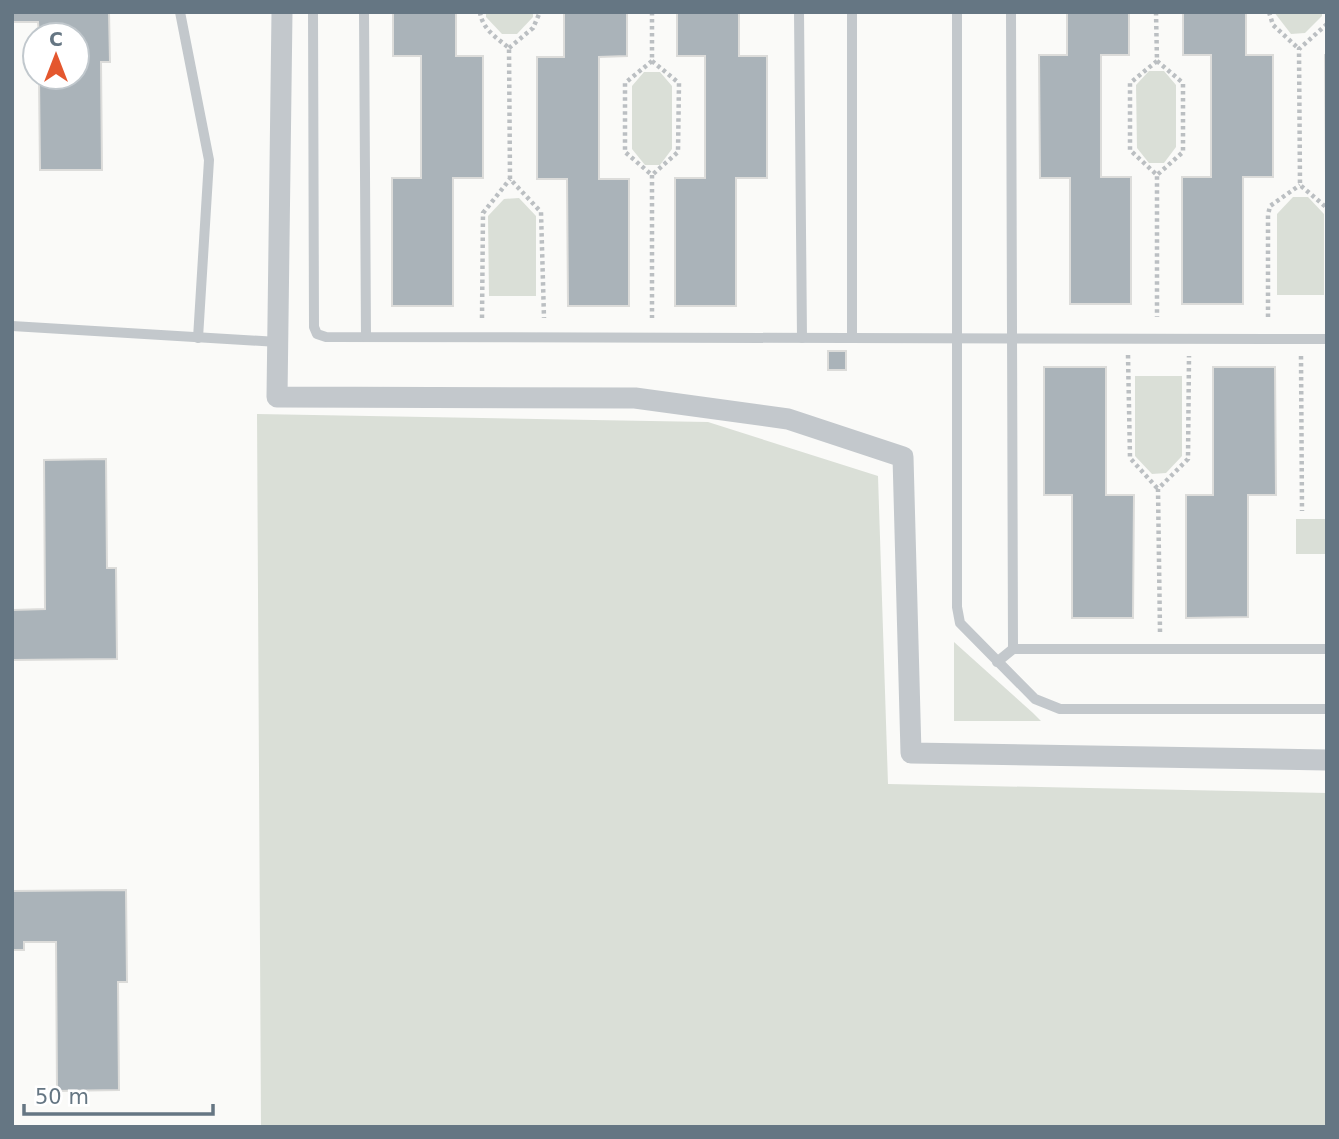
<svg xmlns="http://www.w3.org/2000/svg" width="1339" height="1139" font-family="'DejaVu Sans',sans-serif">
	<style>
		.green { fill: #dadfd7 }
		.building { fill: #aab3b9; stroke: #dcdcda; stroke-width: 2 }
		.lines { fill: none; stroke-linecap: round; stroke-linejoin: round }
		.path { stroke: #bbbfc2; stroke-width: 4.5; stroke-dasharray: 3.5 3.5; stroke-linecap: butt }
		.service { stroke: #c3c8cc; stroke-width: 10 }
		.minor { stroke: #c3c8cc; stroke-width: 21 }
	</style>
	<rect width="100%" height="100%" fill="#fafaf8"/>
	<g class="green">
		<path d="M486,12h47v5l-16,17h-15l-16,-17z"/>
		<path d="M1274,12h48v4l-17,17 -14,1z"/>
		<path d="M1149,71h15l12,14v62l-12,16h-15l-12,-15 -1,-63z"/>
		<path d="M644,72h16l12,14v63l-12,16h-15l-13,-16v-63z"/>
		<path d="M1293,197h15l16,17v81h-47v-81z"/>
		<path d="M519,198l17,18v80h-47l-1,-80 16,-17z"/>
		<path d="M1135,376h47v80l-16,17 -14,1 -17,-18z"/>
		<path d="M257,414l451,8 170,54 10,308 439,9v334h-1066z"/>
		<rect x="1296" y="519" width="31" height="35"/>
		<path d="M954,642l79,71 8,8h-87z"/>
	</g>
	<g class="building">
		<path d="M12,12h97l1,50h-9l1,108h-62l-1,-93h38v-42h-38l-1,-13h-26z"/>
		<path d="M393,12h63v44h27v122h-30v128h-61v-128h29v-122h-28z"/>
		<path d="M564,12h63v44l-28,1v122h30v127h-61l-1,-127h-30v-122h27z"/>
		<path d="M677,12h62v44h28v122h-31v128h-61v-128h30v-122h-28z"/>
		<path d="M1067,12h62v43h-28v122h30v127h-61v-126h-30l-1,-123h28z"/>
		<path d="M1183,12h63v43h27v122h-30v127h-61v-127h29v-122h-28z"/>
		<path d="M1325,55h2v123h-1z"/>
		<rect x="828" y="351" width="18" height="19"/>
		<path d="M1044,367h62v128h28l-1,123h-61v-123h-28z"/>
		<path d="M1213,367h62l1,128h-28v122l-62,1v-123h27z"/>
		<path d="M106,459l1,109h9l1,91 -105,1v-59l1,9 32,-1 -1,-149z"/>
		<path d="M126,890l1,92h-9l1,108 -62,1 -1,-149h-32v8h-12v-59z"/>
	</g>
	<g class="lines">
		<g class="path">
			<path d="M480,12c2,17 17,26 29,36l1,131 31,33 3,106"/>
			<path d="M652,12v49l-27,22v69l27,23"/>
			<path d="M1156,12l1,49 -27,22v67l27,25v142"/>
			<path d="M1269,12l4,13 26,24"/>
			<path d="M1327,24l-28,25 1,136 27,23"/>
			<path d="M509,48l24,-20 7,-16"/>
			<path d="M652,61l27,22 -1,69 -26,23"/>
			<path d="M1157,61l26,22v69l-26,23"/>
			<path d="M652,175v143"/>
			<path d="M1268,317v-102l2,-9 30,-21"/>
			<path d="M482,318l1,-105 27,-34"/>
			<path d="M1128,355l2,103 28,31"/>
			<path d="M1301,356l1,155"/>
			<path d="M1160,632l-2,-143 30,-30 1,-103"/>
		</g>
		<g class="service">
			<path d="M180,12l29,148 -11,178"/>
			<path d="M313,12l1,315 3,7 9,3 1001,2"/>
			<path d="M364,12l2,325"/>
			<path d="M799,12l3,326"/>
			<path d="M852,12v326"/>
			<path d="M957,12v595l3,16 75,76 25,10h267"/>
			<path d="M1011,12l2,637"/>
			<path d="M12,326l266,16"/>
			<path d="M997,662l16,-13h314"/>
		</g>
		<path class="minor" d="M282,12l-5,385 358,1 153,21 115,38 8,296 416,7"/>
	</g>
	<rect width="1339" height="1139" fill="none" stroke="#657683" stroke-width="28"/>
	<g transform="translate(56 56)"><circle r="33" fill="#ffffff" stroke="#c1c8cd" stroke-width="2"/>
	<path d="M0-5L12 26L0 18L-12 26Z" fill="#e4572e"/>
	<text y="-10" font-size="19" font-weight="bold" text-anchor="middle" fill="#657683">С</text>
	</g>
	<path d="M24 1104v10h189v-10" fill="none" stroke="#657683" stroke-width="3.5"/>
	<text x="35" y="1104" font-size="21" fill="#657683" stroke="#ffffff" stroke-width="5" paint-order="stroke">50 m</text>
</svg>
